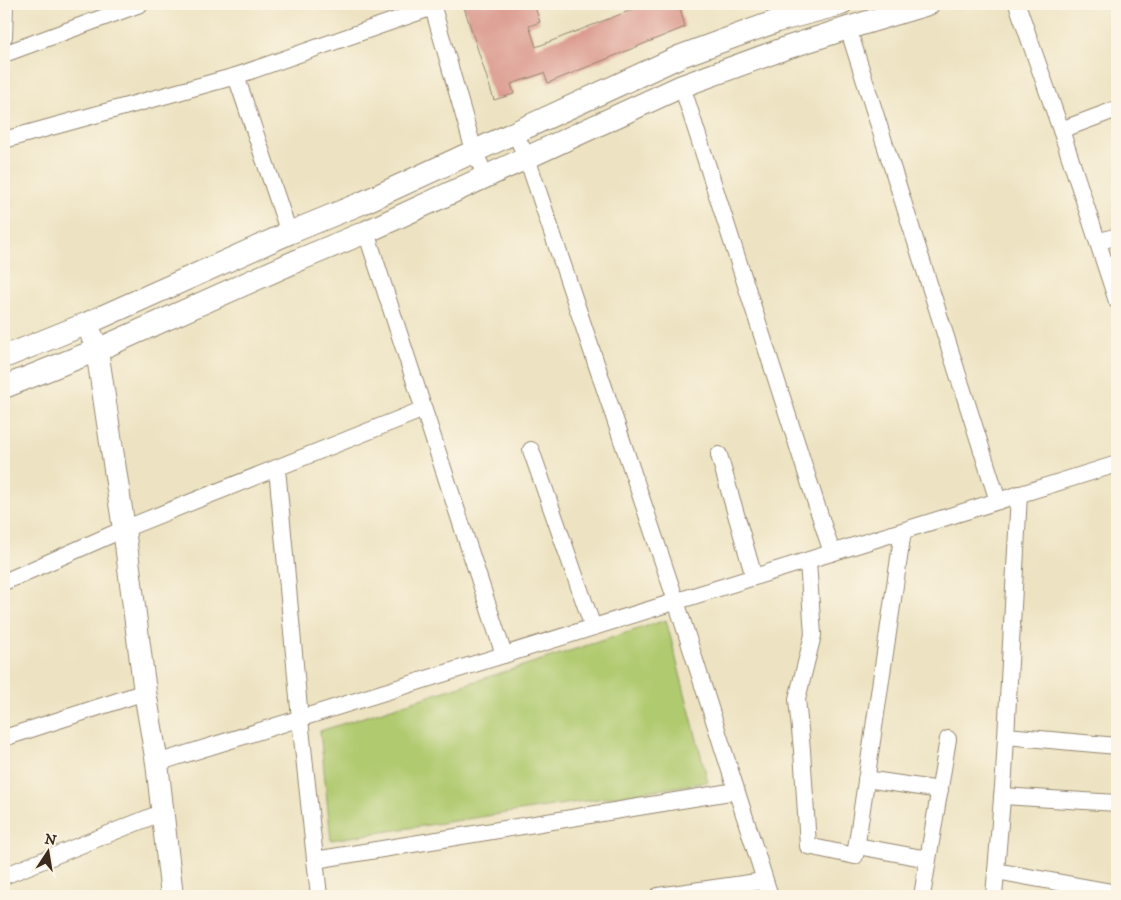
<svg xmlns="http://www.w3.org/2000/svg" width="1121" height="900" font-family="'IM FELL DW Pica',serif">
	<style>
		.green { fill: #b0ca70; stroke: #767a47 }
		.building { fill: #da978c }
		.lines { fill: none; stroke-linecap: round; stroke-linejoin: round }
		.minor-casing { stroke: #948670; stroke-width: 18 }
		.secondary-casing { stroke: #948670; stroke-width: 24 }
		.minor { stroke: #fff; stroke-width: 16 }
		.secondary { stroke: #fff; stroke-width: 22 }
	</style>
	<rect width="100%" height="100%" fill="#fcf5e5"/>
	<filter id="ink" filterUnits="userSpaceOnUse"><feTurbulence type="fractalNoise" baseFrequency=".02" numOctaves="2"/><feDisplacementMap in="SourceGraphic" scale="10" xChannelSelector="R" yChannelSelector="G"/><feConvolveMatrix kernelMatrix="1 2 1 2 8 2 1 2 1" color-interpolation-filters="sRGB"/></filter>
	<filter id="wash" filterUnits="userSpaceOnUse"><feTurbulence type="fractalNoise" baseFrequency=".0096" numOctaves="4" result="noise"/><feDisplacementMap in="SourceGraphic" scale="20" xChannelSelector="R" yChannelSelector="G"/><feGaussianBlur stdDeviation="1.12" result="paint"/><feColorMatrix in="noise" values="0 0 0 0 0 0 0 0 0 0 0 0 0 0 0 0 0 1.4 0 .05"/><feComposite in="paint" operator="in"/></filter>
	<g filter="url(#wash)">
		<rect width="100%" height="100%" fill="#ede3c2"/>
		<path class="green" d="M666,620l42,162 -377,58 -11,-109z"/>
		<g id="blocks">
			<path class="building" d="M463,4h71l6,18 -11,4 7,21 111,-43h32l6,23 -137,56 -4,-10 -33,11 3,10 -20,6z"/>
		</g>
	</g>
	<g filter="url(#ink)">
		<use href="#blocks" fill-opacity="0" stroke="#948670" stroke-width="1"/>
		<g class="lines">
			<defs>
				<g id="minor">
					<path d="M432,4l42,147 12,26"/>
					<path d="M1017,4l44,126 56,171"/>
					<path d="M848,28l150,473"/>
					<path d="M4,37l1,-33"/>
					<path d="M4,54l136,-50"/>
					<path d="M236,76l53,157"/>
					<path d="M682,86l150,467"/>
					<path d="M1061,130l56,-21"/>
					<path d="M515,133l12,25 149,443 94,295"/>
					<path d="M4,140l232,-64 197,-69"/>
					<path d="M366,232l138,423"/>
					<path d="M1098,242l19,-6"/>
					<path d="M531,450l62,177"/>
					<path d="M719,455l35,122"/>
					<path d="M277,468l23,251 19,177"/>
					<path d="M808,561l5,74 -16,64 5,51 6,96 47,10 48,-325"/>
					<path d="M4,582l120,-53 300,-120"/>
					<path d="M1006,736l111,10"/>
					<path d="M4,738l141,-46"/>
					<path d="M157,763l960,-299"/>
					<path d="M866,779l74,11"/>
					<path d="M1002,796l115,7"/>
					<path d="M857,846l71,13"/>
					<path d="M315,860l421,-69"/>
					<path d="M996,871l121,22"/>
					<path d="M4,876l159,-64"/>
					<path d="M658,896l106,-15"/>
					<path d="M922,896l26,-157"/>
					<path d="M994,896l10,-122 15,-280"/>
				</g>
				<g id="secondary">
					<path d="M92,336l5,14 27,179 21,163 12,71 15,133"/>
					<path d="M4,357l84,-34 201,-90 73,-30 319,-147 96,-35 64,-17"/>
					<path d="M4,387l93,-37 204,-91 65,-27 316,-146 104,-38 62,-20 80,-24"/>
				</g>
			</defs>
			<use href="#minor" class="minor-casing"/>
			<use href="#secondary" class="secondary-casing"/>
			<use href="#minor" class="minor"/>
			<use href="#secondary" class="secondary"/>
		</g>
	</g>
	<rect width="1121" height="900" fill="none" stroke="#fcf5e5" stroke-width="20"/>
	<g transform="translate(48 852) rotate(12)" stroke="#fcf5e5" stroke-width="4" paint-order="stroke">
	<path d="M0-4L9 19L0 12L-9 19Z" fill="#3b2a1e"/>
	<text y="-8" font-size="14" font-weight="bold" text-anchor="middle" fill="#3b2a1e">N</text>
	</g>
</svg>
